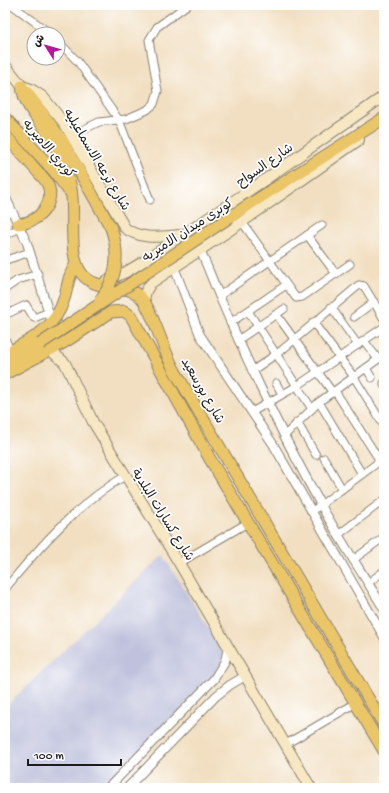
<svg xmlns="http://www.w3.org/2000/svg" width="389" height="793" font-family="'Gochi Hand','Playpen Sans Arabic',sans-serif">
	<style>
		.industrial { fill: #c0c2dd }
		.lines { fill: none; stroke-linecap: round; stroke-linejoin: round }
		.minor-casing { stroke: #877e6e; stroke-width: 9 }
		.tertiary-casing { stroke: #877e6e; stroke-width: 10 }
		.secondary-casing { stroke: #877e6e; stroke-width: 12 }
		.primary-casing { stroke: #877e6e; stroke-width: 13 }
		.minor { stroke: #fff; stroke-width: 7 }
		.tertiary { stroke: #fff; stroke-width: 8 }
		.secondary { stroke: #f7e8c3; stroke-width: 10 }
		.primary { stroke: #ebc669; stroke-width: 11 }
		.primary-bridge-casing { stroke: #877e6e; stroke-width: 13; stroke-linecap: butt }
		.primary-bridge { stroke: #ebc669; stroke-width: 11 }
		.labels { text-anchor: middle; stroke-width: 3.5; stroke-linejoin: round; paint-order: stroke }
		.street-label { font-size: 13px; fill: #1c1c1c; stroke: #fff }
	</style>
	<rect width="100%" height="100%" fill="#fff"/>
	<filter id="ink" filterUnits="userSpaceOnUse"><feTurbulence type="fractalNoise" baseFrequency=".025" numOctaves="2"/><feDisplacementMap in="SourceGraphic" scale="8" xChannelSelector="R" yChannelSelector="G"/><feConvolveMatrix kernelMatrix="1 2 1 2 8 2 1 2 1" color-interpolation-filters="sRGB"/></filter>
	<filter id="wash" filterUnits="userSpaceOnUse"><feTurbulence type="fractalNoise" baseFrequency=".012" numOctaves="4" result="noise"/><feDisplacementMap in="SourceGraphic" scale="16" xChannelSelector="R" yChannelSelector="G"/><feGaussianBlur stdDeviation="0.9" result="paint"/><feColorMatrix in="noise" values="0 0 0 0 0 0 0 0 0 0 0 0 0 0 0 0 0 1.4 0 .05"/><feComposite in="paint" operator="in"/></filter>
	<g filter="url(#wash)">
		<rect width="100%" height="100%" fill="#f2dfc1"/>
		<path class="industrial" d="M163,555l62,99 -10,23 -112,111h-98v-81z"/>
	</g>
	<g filter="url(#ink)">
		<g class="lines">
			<defs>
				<g id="minor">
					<path d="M12,5l39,29"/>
					<path d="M58,41l20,21 41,58 31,80"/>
					<path d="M72,135l27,-13 27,-3 21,-9 7,-6 4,-13 -9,-51 8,-13 30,-22"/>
					<path d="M5,214l7,-3"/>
					<path d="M242,222l54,76 6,-1 48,-33"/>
					<path d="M5,235l15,-7"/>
					<path d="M307,235l29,39"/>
					<path d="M6,260l24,-8"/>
					<path d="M5,289l13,-9 20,-6"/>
					<path d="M219,296l103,-71"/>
					<path d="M331,307l27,38"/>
					<path d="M248,311l64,98"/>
					<path d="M9,313l17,-8 8,13 15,-6"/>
					<path d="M276,314l57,79"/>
					<path d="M354,317l20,-15"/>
					<path d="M313,322l41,55 30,49"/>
					<path d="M230,323l56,-38"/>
					<path d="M5,338l5,13"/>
					<path d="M238,340l46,-31"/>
					<path d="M364,341l14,18"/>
					<path d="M366,368l6,10"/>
					<path d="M252,371l30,-21 77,-65 5,1 20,33"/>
					<path d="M276,383l6,11"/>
					<path d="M384,383v2"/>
					<path d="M335,391l45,70"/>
					<path d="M319,402l43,72"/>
					<path d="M252,412l45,-26 87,-59"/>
					<path d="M297,422l19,33"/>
					<path d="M285,435l34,-33 65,-47"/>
					<path d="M324,458l18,31"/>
					<path d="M311,512l73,-54"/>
					<path d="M338,535l46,-35"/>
					<path d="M353,560l31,-23"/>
					<path d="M179,563l70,-41"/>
					<path d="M368,583l16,-12"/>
					<path d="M5,589c36,-44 71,-84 120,-113"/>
					<path d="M286,744l70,-41"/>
					<path d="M132,783l4,5"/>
				</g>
				<g id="tertiary">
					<path d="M5,196l22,47 25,80"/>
					<path d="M200,249c35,88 75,173 121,256 19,35 42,69 63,104"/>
					<path d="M174,267l26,68 73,109 111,193"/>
					<path d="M108,788l106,-109 11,-18 3,-13"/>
					<path d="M127,788l89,-92 14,-11 15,-9"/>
				</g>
				<g id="secondary">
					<path d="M5,65l17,21 9,3 12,8 21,26 61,105c17,13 38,8 57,7"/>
					<path d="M106,281l20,-9 17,-10 123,-83 118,-83"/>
					<path d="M144,300l2,-9 5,-8 91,-61 117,-82"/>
					<path d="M50,350l15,13 28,59 86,141 132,225"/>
				</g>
				<g id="primary">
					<path d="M22,86c2,19 15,31 25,46 10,16 18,34 23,52 7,26 -4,70 12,90 17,21 50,5 63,29 13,22 18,48 31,70 69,118 139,234 208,352"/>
					<path d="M26,91l36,49 49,88"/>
					<path d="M5,118l49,53 14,19"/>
					<path d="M5,135l41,46c12,20 -7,42 -28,43"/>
					<path d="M230,217l154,-99"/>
					<path d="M5,354c26,-14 50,-25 59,-55 4,-13 4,-24 12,-35"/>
					<path d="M5,364l35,-20"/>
					<path d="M5,374l60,-32 46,-30 13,-1 7,5 79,143 174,292"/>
				</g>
			</defs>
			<use href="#minor" class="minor-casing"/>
			<use href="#tertiary" class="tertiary-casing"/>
			<use href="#secondary" class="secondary-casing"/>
			<use href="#primary" class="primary-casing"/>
			<use href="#minor" class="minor"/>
			<use href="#tertiary" class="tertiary"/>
			<use href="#secondary" class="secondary"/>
			<use href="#primary" class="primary"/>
			<defs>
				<g id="primary-bridge">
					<path d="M100,300c17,-21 20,-46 11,-72"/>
					<path d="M40,344l190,-127"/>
				</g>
			</defs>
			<use href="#primary-bridge" class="primary-bridge-casing"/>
			<use href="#primary-bridge" class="primary-bridge"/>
		</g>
	</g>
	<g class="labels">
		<g class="street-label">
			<text transform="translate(50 148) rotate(49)" y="5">كوبري الاميريه</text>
			<text transform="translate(98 159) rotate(59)" y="5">شارع ترعه الاسماعيليه</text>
			<text transform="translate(264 164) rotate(-35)" y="5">شارع السواح</text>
			<text transform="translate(187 229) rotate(-33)" y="5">كوبرى ميدان الاميريه</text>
			<text transform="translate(204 390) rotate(60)" y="5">شارع بورسعيد</text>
			<text transform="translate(164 514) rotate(58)" y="5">شارع كسارات البلدية</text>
		</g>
	</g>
	<rect width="389" height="793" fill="none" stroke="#fff" stroke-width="20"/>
	<g transform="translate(46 46) rotate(307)"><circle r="19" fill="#ffffff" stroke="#a4a4a4"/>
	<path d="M0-3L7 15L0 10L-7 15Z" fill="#b5179e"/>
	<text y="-6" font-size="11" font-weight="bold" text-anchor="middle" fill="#1c1c1c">ش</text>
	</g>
	<path d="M28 759v6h93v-6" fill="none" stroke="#1c1c1c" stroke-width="2"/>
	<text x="34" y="759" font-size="12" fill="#1c1c1c" stroke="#ffffff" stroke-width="3" paint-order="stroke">100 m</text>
</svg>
